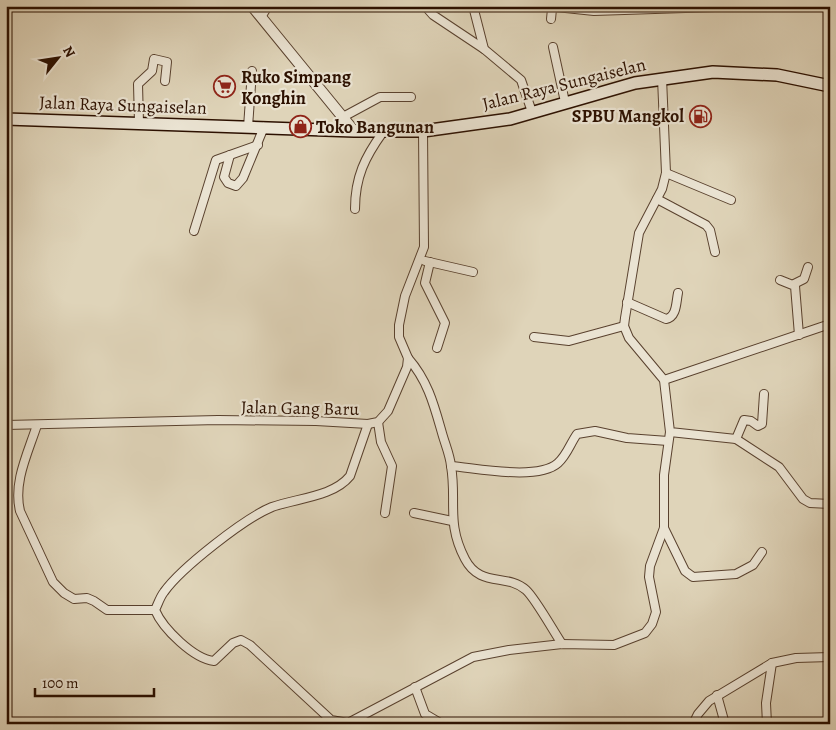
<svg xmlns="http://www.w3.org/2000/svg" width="836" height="730" font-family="Alegreya,serif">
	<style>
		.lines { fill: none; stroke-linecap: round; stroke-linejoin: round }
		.minor-casing { stroke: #59412e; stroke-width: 10 }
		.tertiary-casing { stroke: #59412e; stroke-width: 12 }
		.secondary-casing { stroke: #2c1000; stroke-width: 14 }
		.minor { stroke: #eae3d2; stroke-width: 8 }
		.tertiary { stroke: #eae3d2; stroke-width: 10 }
		.secondary { stroke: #eae3d2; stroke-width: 11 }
		.labels { text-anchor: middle; stroke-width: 4.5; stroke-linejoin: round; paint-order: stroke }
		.poi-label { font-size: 18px; font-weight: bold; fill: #2c1000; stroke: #eae3d2; text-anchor: start }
		.street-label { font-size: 18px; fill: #2c1000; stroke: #eae3d2 }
	</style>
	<rect width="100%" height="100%" fill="#dfd4b9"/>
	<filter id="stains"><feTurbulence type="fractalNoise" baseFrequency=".004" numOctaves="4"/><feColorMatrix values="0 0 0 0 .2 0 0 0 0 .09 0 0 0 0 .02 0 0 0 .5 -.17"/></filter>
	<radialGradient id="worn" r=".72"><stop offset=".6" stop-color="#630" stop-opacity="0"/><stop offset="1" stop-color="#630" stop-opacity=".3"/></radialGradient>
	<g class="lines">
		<defs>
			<g id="minor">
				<path d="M425,6l8,9 51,34"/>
				<path d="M473,6l11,43 37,31 11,32"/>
				<path d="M261,17l7,-11"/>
				<path d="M551,19l1,-10 4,-2 38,4 152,-5"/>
				<path d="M553,47l12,55"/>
				<path d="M662,78l4,95 -4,16 -23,44 -14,85 -1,8 5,12 35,42 6,52 66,7 43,28 24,32 7,4 20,1"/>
				<path d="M343,117l37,-20h31"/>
				<path d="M139,123l-1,-39 14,-13 2,-12 13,3 -2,19"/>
				<path d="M248,127l4,-56"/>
				<path d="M230,155l-6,22 4,6 8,3 7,-8 21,-51"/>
				<path d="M666,173l65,27"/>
				<path d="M657,199l49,26 4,5 5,22"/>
				<path d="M355,209c0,-32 10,-52 28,-77"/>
				<path d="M194,231l22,-71 42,-15"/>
				<path d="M425,261l48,11"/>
				<path d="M430,262l-5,21 20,40 -8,25"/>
				<path d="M780,280l15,6 4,49"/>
				<path d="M794,284l10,-5 4,-12"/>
				<path d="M627,302l39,17c11,-2 10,-17 12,-26"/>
				<path d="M534,337l35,4 55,-15"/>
				<path d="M408,358c20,23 26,47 34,75 3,11 8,22 9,33 6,35 -5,57 14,93 15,29 42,14 61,31 9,8 28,42 36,54"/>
				<path d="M664,380l166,-56"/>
				<path d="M378,422l3,20 11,24 -7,47"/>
				<path d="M368,424l-18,52c-17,21 -53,22 -78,31 -27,11 -91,61 -108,85 -4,5 -6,12 -9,18 8,19 39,49 59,51l19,-18 8,-3 9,5 81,75 17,3 125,-66 36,-7 53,-6 52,1 31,-12 7,-9 4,-12 -7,-35 1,-11 14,-38v-53l6,-43"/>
				<path d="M6,425l212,-5 98,1 52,3 10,-2 10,-11 19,-44 1,-9 -9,-21v-12l6,-29 19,-49 -1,-116"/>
				<path d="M37,425c-9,28 -24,57 -17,86l33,71 11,11 10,6 13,-1 7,3 13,9h48"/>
				<path d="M736,439l8,-19 7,1 7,5 4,-2 2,-30"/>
				<path d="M451,466c26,2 87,15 107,-3 9,-8 12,-19 19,-29l18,-3 32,7 41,3"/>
				<path d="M414,513l38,8"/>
				<path d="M664,528l21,43 8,6 43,-3 17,-9 9,-13"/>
				<path d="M415,687l10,27 17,10"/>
				<path d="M717,695l8,29"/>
				<path d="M693,724l5,-10 11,-13 63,-38 24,-5 34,-1"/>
				<path d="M767,724l-1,-21 6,-40"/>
			</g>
			<path id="tertiary" d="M252,6l102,125"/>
			<path id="secondary" d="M6,119l348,12h69l87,-12 125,-36 78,-11 64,3 53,11"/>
		</defs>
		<use href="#minor" class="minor-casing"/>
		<use href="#tertiary" class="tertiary-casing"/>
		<use href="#secondary" class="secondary-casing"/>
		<use href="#minor" class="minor"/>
		<use href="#tertiary" class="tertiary"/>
		<use href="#secondary" class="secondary"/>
	</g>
	<defs>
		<symbol id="supermarket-ring" viewBox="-11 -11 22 22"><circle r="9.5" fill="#eae3d2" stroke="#8f2418" stroke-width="1.5"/><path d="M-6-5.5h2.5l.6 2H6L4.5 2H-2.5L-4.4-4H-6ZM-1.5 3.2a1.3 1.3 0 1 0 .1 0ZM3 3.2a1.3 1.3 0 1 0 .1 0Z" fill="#8f2418"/></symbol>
		<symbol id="fuel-ring" viewBox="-11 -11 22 22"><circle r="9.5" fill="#eae3d2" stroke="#8f2418" stroke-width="1.5"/><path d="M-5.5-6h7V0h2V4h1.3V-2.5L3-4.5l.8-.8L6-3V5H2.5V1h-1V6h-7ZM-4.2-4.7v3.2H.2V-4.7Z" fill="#8f2418"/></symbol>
		<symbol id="shop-ring" viewBox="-11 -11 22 22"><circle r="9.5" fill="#eae3d2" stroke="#8f2418" stroke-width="1.5"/><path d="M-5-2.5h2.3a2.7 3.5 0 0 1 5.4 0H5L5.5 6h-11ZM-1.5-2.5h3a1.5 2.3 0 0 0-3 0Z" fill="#8f2418"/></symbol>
	</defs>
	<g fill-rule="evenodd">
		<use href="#supermarket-ring" x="212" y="74" width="25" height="25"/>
		<use href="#fuel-ring" x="688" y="104" width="25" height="25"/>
		<use href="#shop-ring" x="288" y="114" width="25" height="25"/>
	</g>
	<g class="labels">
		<g class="poi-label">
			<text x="241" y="83">Ruko Simpang<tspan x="241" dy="21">Konghin</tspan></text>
			<text x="684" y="122" text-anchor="end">SPBU Mangkol</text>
			<text x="316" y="133">Toko Bangunan</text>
		</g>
		<g class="street-label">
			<text transform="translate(564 84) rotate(-14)" y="6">Jalan Raya Sungaiselan</text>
			<text transform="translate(123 105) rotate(2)" y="6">Jalan Raya Sungaiselan</text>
			<text transform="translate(300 408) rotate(1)" y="6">Jalan Gang Baru</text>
		</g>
	</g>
	<rect width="836" height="730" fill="none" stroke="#dfd4b9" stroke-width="25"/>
	<rect x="8" y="8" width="821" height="715" fill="none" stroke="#2c1000" stroke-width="2.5"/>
	<rect x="12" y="12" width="811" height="705" fill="none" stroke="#2c1000"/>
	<g transform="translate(58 58) rotate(60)" stroke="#eae3d2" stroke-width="4" paint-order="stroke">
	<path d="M0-4L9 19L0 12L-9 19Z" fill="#2c1000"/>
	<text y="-8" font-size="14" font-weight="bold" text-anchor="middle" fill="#2c1000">N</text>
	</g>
	<path d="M35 688v8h119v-8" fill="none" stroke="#2c1000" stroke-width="2.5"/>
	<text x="42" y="688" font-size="15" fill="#2c1000" stroke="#eae3d2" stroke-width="4" paint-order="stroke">100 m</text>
	<rect width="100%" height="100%" filter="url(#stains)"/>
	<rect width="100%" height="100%" fill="url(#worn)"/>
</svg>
